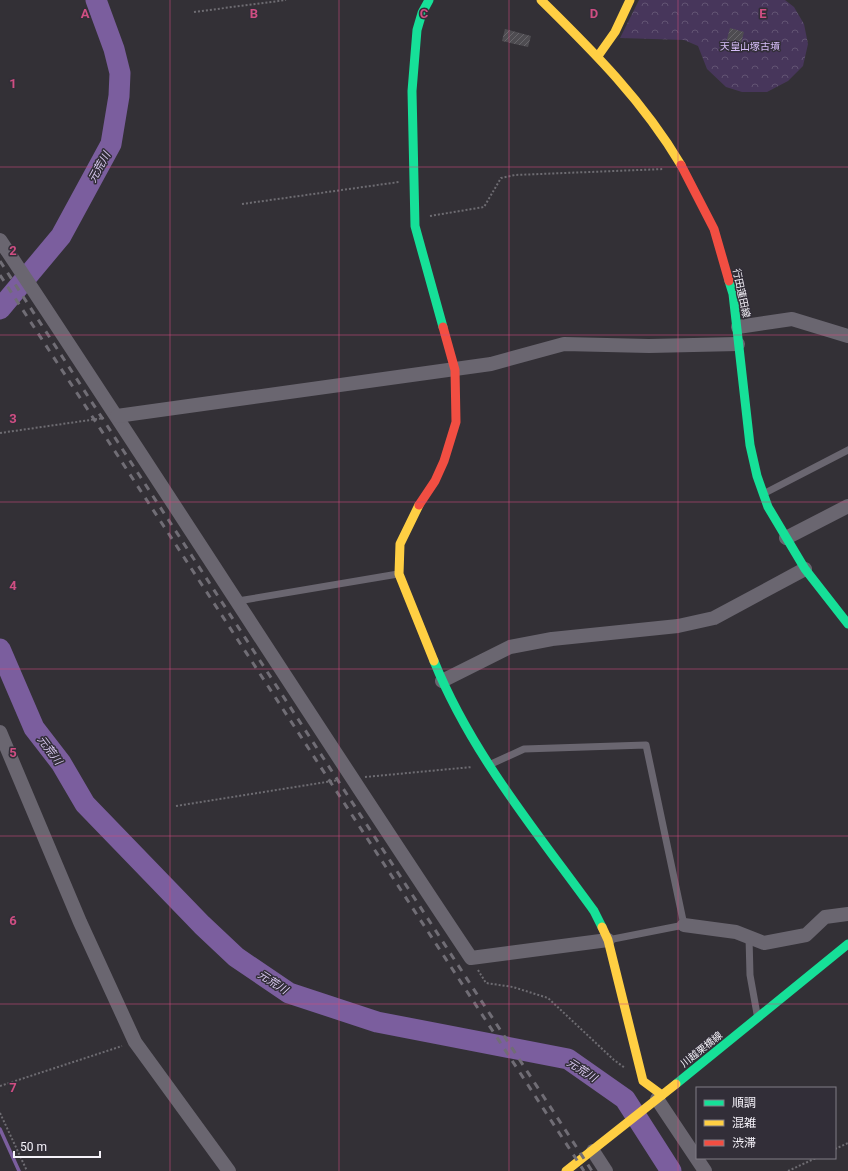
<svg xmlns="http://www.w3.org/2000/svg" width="848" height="1171" font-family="Roboto,'Noto Sans JP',sans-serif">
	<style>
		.forest { fill: url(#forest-crowns) }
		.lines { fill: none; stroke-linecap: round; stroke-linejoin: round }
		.stream { stroke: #7b5e9e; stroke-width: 3.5 }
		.river { stroke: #7b5e9e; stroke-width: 21 }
		.building { fill: url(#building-hatch) }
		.path { stroke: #6e6c72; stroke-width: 2; stroke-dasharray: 2 2; stroke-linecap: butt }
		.lane { stroke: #6a6670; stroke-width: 7 }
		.street { stroke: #6a6670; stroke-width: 14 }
		.fast { stroke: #16e098; stroke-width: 9 }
		.slow { stroke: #ffcf43; stroke-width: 9 }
		.jam { stroke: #f24e42; stroke-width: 9 }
		.rail { stroke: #706d75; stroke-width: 3; stroke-dasharray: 7 7; stroke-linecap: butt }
		.grid { fill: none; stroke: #cf4e82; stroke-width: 1; stroke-opacity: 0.55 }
		.labels { text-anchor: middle; stroke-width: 3; stroke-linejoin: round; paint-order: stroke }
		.park-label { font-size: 10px; fill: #d5bdf7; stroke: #322e38 }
		.street-label { font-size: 10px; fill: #f5f2f9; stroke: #322e38 }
		.water-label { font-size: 11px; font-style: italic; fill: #ddcdf4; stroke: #322e38 }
		.grid-label { font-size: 13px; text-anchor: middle; font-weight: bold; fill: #cf4e82; stroke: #322e38; stroke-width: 3; stroke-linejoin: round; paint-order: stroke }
	</style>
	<defs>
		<pattern id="forest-crowns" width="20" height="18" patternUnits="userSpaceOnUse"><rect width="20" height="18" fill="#47365b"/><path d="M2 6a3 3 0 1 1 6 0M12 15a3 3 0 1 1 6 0" fill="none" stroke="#625473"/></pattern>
		<pattern id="building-hatch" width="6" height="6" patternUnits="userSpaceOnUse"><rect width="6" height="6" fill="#4e4c51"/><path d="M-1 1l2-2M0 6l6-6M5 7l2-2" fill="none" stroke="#68666b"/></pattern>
	</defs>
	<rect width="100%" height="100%" fill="#333036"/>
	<path class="forest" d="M639,0h146l9,7 10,17 4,20 -5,22 -15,15 -21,11h-25l-16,-5 -19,-18 -9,-23 -14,-6 -64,-2z"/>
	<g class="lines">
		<path class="stream" d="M0,1129l19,42"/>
		<g class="river">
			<path d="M0,309l61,-73 50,-92 8,-48 1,-23 -6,-24 -18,-49"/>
			<path d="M0,649l34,79 27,35 24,41 117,121 34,32 53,36 88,29 191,37 57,40 46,72"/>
		</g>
	</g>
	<g class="building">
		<path d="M730,28l14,4 -4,15 -14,-4z"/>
		<path d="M505,29l26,7 -3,11 -26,-6z"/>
	</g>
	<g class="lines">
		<g class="path">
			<path d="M194,12l92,-12"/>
			<path d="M242,204l157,-22"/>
			<path d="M430,216l54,-9 17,-29 14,-3 149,-6"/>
			<path d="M0,433l104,-15"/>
			<path d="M365,777l107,-10"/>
			<path d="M176,806l163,-26"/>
			<path d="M478,970l8,13 27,4 35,11 66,62 11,8"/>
			<path d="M0,1086l122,-40"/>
			<path d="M0,1113l27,58"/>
			<path d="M835,1149l13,-6"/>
			<path d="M788,1171l28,-13"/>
		</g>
		<g class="lane">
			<path d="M765,493l83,-43"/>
			<path d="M238,601l160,-27"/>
			<path d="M489,765l35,-16 122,-4 38,180 -76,15"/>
			<path d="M749,937l1,38 7,39"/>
		</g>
		<g class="street">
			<path d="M0,240c159,239 312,480 471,718l137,-18"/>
			<path d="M738,327l54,-8 56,17"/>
			<path d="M117,416l374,-52 73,-20 85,2 89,-2"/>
			<path d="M786,538l62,-32"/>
			<path d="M442,681l68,-34 42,-8 126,-13 36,-8 91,-49"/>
			<path d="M0,732l80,190 55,120 94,129"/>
			<path d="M684,925l52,7 28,11 42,-8 19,-18 23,-3"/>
			<path d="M657,1099l48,72"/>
			<path d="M593,1151l13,20"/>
		</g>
		<g class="fast">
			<path d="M429,0l-7,13 -5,17 -5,61 3,135 28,101"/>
			<path d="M729,281l4,13 17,151 7,31 11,31 37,62 43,55"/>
			<path d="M434,661c37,92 102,170 160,250l8,16"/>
			<path d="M676,1084l172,-140"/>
		</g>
		<g class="slow">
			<path d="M541,0c53,52 102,101 140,165"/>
			<path d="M598,56l17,-24 15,-32"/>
			<path d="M419,505l-19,39 -1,30 35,87"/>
			<path d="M602,927l6,13 35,141 19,14"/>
			<path d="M566,1171l110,-87"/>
		</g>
		<g class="jam">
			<path d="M681,165l33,64 15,52"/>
			<path d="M419,505l16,-24 9,-20 12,-39 -1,-52 -12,-43"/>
		</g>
		<g class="rail">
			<path d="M0,261l592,910"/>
			<path d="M0,275l584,896"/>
		</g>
	</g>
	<path class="grid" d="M170,0v1171M339,0v1171M509,0v1171M678,0v1171M0,167h848M0,335h848M0,502h848M0,669h848M0,836h848M0,1004h848"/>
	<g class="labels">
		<g class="park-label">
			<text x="750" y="50">天皇山塚古墳</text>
		</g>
		<g class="street-label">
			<text transform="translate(742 293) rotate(78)" y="4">行田蓮田線</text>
			<text transform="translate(701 1049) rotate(-39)" y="4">川越栗橋線</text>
		</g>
		<g class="water-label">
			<text transform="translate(99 167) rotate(-61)" y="4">元荒川</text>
			<text transform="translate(50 750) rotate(53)" y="4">元荒川</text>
			<text transform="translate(273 982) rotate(33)" y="4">元荒川</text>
			<text transform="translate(582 1070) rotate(33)" y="4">元荒川</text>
		</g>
	</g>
	<g class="grid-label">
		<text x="85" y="18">A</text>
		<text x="254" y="18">B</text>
		<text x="424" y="18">C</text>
		<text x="594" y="18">D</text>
		<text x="763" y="18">E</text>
		<text x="13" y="88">1</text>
		<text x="13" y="255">2</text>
		<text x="13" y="423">3</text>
		<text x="13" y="590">4</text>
		<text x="13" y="757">5</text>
		<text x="13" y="925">6</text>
		<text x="13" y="1092">7</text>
	</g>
	<rect x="696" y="1087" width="140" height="72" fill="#322e38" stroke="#807c85"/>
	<rect x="704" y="1100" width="20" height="6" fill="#16e098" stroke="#807c85"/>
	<text x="732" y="1107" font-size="12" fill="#f5f2f9">順調</text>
	<rect x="704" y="1120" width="20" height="6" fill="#ffcf43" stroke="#807c85"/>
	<text x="732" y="1127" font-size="12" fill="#f5f2f9">混雑</text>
	<rect x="704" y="1140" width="20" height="6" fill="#f24e42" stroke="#807c85"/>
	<text x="732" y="1147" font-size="12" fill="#f5f2f9">渋滞</text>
	<path d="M14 1151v6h86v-6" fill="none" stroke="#f5f2f9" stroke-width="2"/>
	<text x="20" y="1151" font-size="12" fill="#f5f2f9" stroke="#322e38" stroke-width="3" paint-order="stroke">50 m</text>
</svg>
